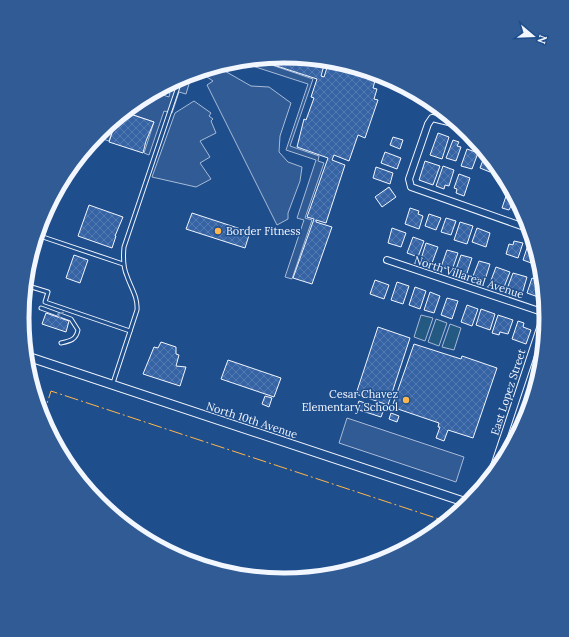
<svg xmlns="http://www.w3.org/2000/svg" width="569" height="637" font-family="Lora,serif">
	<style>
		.green { fill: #245a82; stroke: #a8bbd7 }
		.parking { fill: #305b95; stroke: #a8bbd7 }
		.building { fill: url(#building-cross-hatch); stroke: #f2f6ff }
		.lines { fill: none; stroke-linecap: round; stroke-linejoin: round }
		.lane-casing { stroke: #f2f6ff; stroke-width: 5 }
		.street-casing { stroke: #f2f6ff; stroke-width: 8 }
		.secondary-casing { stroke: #f2f6ff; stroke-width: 10 }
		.lane { stroke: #1f4e8c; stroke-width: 3 }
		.street { stroke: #1f4e8c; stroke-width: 6 }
		.secondary { stroke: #1f4e8c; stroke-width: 8 }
		.power { stroke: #ffb74d; stroke-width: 1; stroke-dasharray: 14 3 2 3; stroke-linecap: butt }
		.oneway { stroke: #7e9ac0 }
		.poi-dot { fill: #ffb74d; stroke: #1f4e8c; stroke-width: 1.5 }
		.labels { text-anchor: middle; stroke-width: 3; stroke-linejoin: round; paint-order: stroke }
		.poi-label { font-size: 11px; fill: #f2f6ff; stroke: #1f4e8c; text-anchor: start }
		.street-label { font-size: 11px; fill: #f2f6ff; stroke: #1f4e8c }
		.rim { fill: none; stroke: #f2f6ff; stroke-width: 5 }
	</style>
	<defs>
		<pattern id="building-cross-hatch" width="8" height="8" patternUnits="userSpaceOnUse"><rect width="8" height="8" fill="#3563a3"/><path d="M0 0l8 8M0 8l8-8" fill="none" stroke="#537ab1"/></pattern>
	</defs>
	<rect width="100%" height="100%" fill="#1f4e8c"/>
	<g class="green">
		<path d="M421,315l12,3 -8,23 -11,-4z"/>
		<path d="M436,319l11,4 -8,23 -11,-4z"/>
		<path d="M450,324l11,4 -7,22 -12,-3z"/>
	</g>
	<g class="parking">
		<path d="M254,59l59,20 -23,67 29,10 -1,5 6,2 -19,55 7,2 -20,59 -7,-2 19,-57 -7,-2 19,-58 -30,-10 22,-66 -71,-23z"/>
		<path d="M223,70l28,16 18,1 22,16 -11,33 -1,16 9,10 14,5 -2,14 -12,32v6l-11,6 -70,-140 6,-4 -6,-4z"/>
		<path d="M192,74l-6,20 -7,-2 -7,21 -8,-2 -15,44 -5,-2 10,-31 -29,-10 14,-12 15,-8 15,5 1,-4 -4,-1 3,-8z"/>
		<path d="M194,101l17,12 -2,3 4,3 -2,2 5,12 -16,8 10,16 -10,6 11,16 -15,8 -44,-10 23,-64z"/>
		<path d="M116,119l-7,22 -13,-4 3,-4z"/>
		<path d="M347,418l117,39 -8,25 -117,-39z"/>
	</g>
	<g class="building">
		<path d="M285,56l32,3 8,3 -4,14 3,1 5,-16 47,16 -3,11 4,1 -3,10 4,1 -13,38 -7,-3 -9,26 -15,-6 -2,5 13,5 -19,58 -10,-3v2l16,5 -20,57 -19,-6 21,-59 -7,-2 21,-59 -31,-11 7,-28 2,1 8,-22 -3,-1 6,-18 -62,-20 6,1 1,-2z"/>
		<path d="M422,96l9,4 3,3 -11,2z"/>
		<path d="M124,112l30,10 -8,19 -3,12 -34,-11 8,-24z"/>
		<path d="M438,133l11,4 -7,22 -12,-4z"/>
		<path d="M393,137l10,3 -3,9 -10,-4z"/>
		<path d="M453,140l6,2 -2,4 4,1 -5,14 -10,-3z"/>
		<path d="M467,149l11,4 -6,16 -11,-3z"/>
		<path d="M385,152l16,6 -4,11 -16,-6z"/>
		<path d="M486,152l8,10 -4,10 -10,-4z"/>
		<path d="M425,161l15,5 -7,19 -14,-5z"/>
		<path d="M443,166l11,4 -5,16 -4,-1 -1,4 -8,-3z"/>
		<path d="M497,166l6,8 -1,4 -8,-3z"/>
		<path d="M376,167l17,6 -3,11 -17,-6z"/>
		<path d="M459,174l11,4 -6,18 -8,-3 1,-4 -3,-1z"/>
		<path d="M389,187l7,10 -14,10 -7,-10z"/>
		<path d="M508,190l5,2 4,8 -2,8 -4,-2 -2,4 -7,-2z"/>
		<path d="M89,205l34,12 -8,19h1l-4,12 -34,-12z"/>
		<path d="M410,208l9,3 -1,3 5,2 -4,13 -14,-5z"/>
		<path d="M192,213l58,19 -5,16 -59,-19z"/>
		<path d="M429,214l12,4 -5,12 -11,-4z"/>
		<path d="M446,218l10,3 -5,14 -10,-3z"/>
		<path d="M460,222l13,4 -6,18 -13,-4z"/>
		<path d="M392,228l14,5 -5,14 -13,-4z"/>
		<path d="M477,228l13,5 -4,14 -14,-5z"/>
		<path d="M413,237l11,4 -6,16 -11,-4z"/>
		<path d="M514,241l9,2 -5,15 -12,-4 3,-10 4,1z"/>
		<path d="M426,243l12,4 -6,16 -11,-4z"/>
		<path d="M528,245l8,3 2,5 -4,11 -11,-4z"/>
		<path d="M447,250l11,3 -6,17 -11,-3z"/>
		<path d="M74,255l14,5 -8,23 -14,-5z"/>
		<path d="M461,255l11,3 -6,18 -11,-4z"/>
		<path d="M539,259l3,9 1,6 -8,-3z"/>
		<path d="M479,261l11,3 -5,16 -12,-4z"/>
		<path d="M496,267l14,5 -6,15 -14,-4z"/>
		<path d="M513,273l14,4 -5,17 -15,-5z"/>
		<path d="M532,278l11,4 1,8 -3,8 -14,-5z"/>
		<path d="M375,280l14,5 -5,14 -14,-5z"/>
		<path d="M397,282l12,4 -6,18 -12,-4z"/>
		<path d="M415,287l11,4 -6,18 -11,-4z"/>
		<path d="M430,292l10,4 -6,17 -10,-3z"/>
		<path d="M447,298l11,3 -6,18 -11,-4z"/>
		<path d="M467,305l11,4 -6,17 -11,-4z"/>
		<path d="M481,309l14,5 -5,16 -14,-5z"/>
		<path d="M46,313l23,8 -3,11 -24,-8z"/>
		<path d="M498,315l15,5 -5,14 -8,-2 -1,3 -7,-2z"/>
		<path d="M518,321l6,2 -1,4 8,3 -5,14 -14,-5z"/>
		<path d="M378,327l32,11 -22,67 -32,-11z"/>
		<path d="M161,342l15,5v7l3,1 -3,11 10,1 -6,19 -37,-12 11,-27 4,1z"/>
		<path d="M414,344l47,15 1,-3 35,12 -24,70 -25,-8 -4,11 -8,-3 4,-11h-2l1,-4 -47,-16z"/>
		<path d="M228,360l53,18 -7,19 -53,-18z"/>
		<path d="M265,396l7,2 -3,9 -7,-3z"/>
		<path d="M359,401l25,8 -3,8 -25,-8z"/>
		<path d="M391,413l8,3 -2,6 -8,-3z"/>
	</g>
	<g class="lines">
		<defs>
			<g id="lane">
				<path d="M37,235l86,29"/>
				<path d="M25,285l23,7 -3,10 85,29"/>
				<path d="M41,308l30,11 7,11c-2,10 -8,11 -17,13"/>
				<path d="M113,383l24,-73c1,-13 -6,-22 -10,-34 -4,-9 -4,-19 -3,-29l57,-169"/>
			</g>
			<g id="street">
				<path d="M461,125l-29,-7 -4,6 -19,55 2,8 119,42"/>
				<path d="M387,260l158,53"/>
				<path d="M489,481l57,-171"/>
			</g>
			<path id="secondary" d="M26,356l445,148"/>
		</defs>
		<use href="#lane" class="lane-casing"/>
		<use href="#street" class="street-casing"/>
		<use href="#secondary" class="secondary-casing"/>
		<use href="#lane" class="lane"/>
		<use href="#street" class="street"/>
		<use href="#secondary" class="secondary"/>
		<path class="power" d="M42,419l9,-28 397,131"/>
	</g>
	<defs><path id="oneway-chevron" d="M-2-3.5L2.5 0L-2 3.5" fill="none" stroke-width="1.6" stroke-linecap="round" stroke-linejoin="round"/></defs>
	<use class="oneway" href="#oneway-chevron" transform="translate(60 315) rotate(-160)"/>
	<g class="poi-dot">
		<circle cx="218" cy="231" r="4"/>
		<circle cx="406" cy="400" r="4"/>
	</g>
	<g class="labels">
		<g class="poi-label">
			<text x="226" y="235">Border Fitness</text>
			<text x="398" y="398" text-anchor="end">Cesar Chavez<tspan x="398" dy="13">Elementary School</tspan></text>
		</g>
		<g class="street-label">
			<text transform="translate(469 277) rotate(18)" y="4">North Villareal Avenue</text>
			<text transform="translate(508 392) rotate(-72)" y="4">East Lopez Street</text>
			<text transform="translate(252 420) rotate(18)" y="4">North 10th Avenue</text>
		</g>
	</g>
	<path d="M0 0H569V637H0ZM29 318a255 255 0 1 1 510 0a255 255 0 1 1-510 0Z" fill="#305b95" fill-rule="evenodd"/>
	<path class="rim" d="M29 318a255 255 0 1 1 510 0a255 255 0 1 1-510 0Z"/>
	<g transform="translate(533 36) rotate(109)" stroke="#1f4e8c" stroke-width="3" paint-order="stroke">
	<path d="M0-3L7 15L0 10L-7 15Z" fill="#f2f6ff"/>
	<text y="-6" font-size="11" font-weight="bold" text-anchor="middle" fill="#f2f6ff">N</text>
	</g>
</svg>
